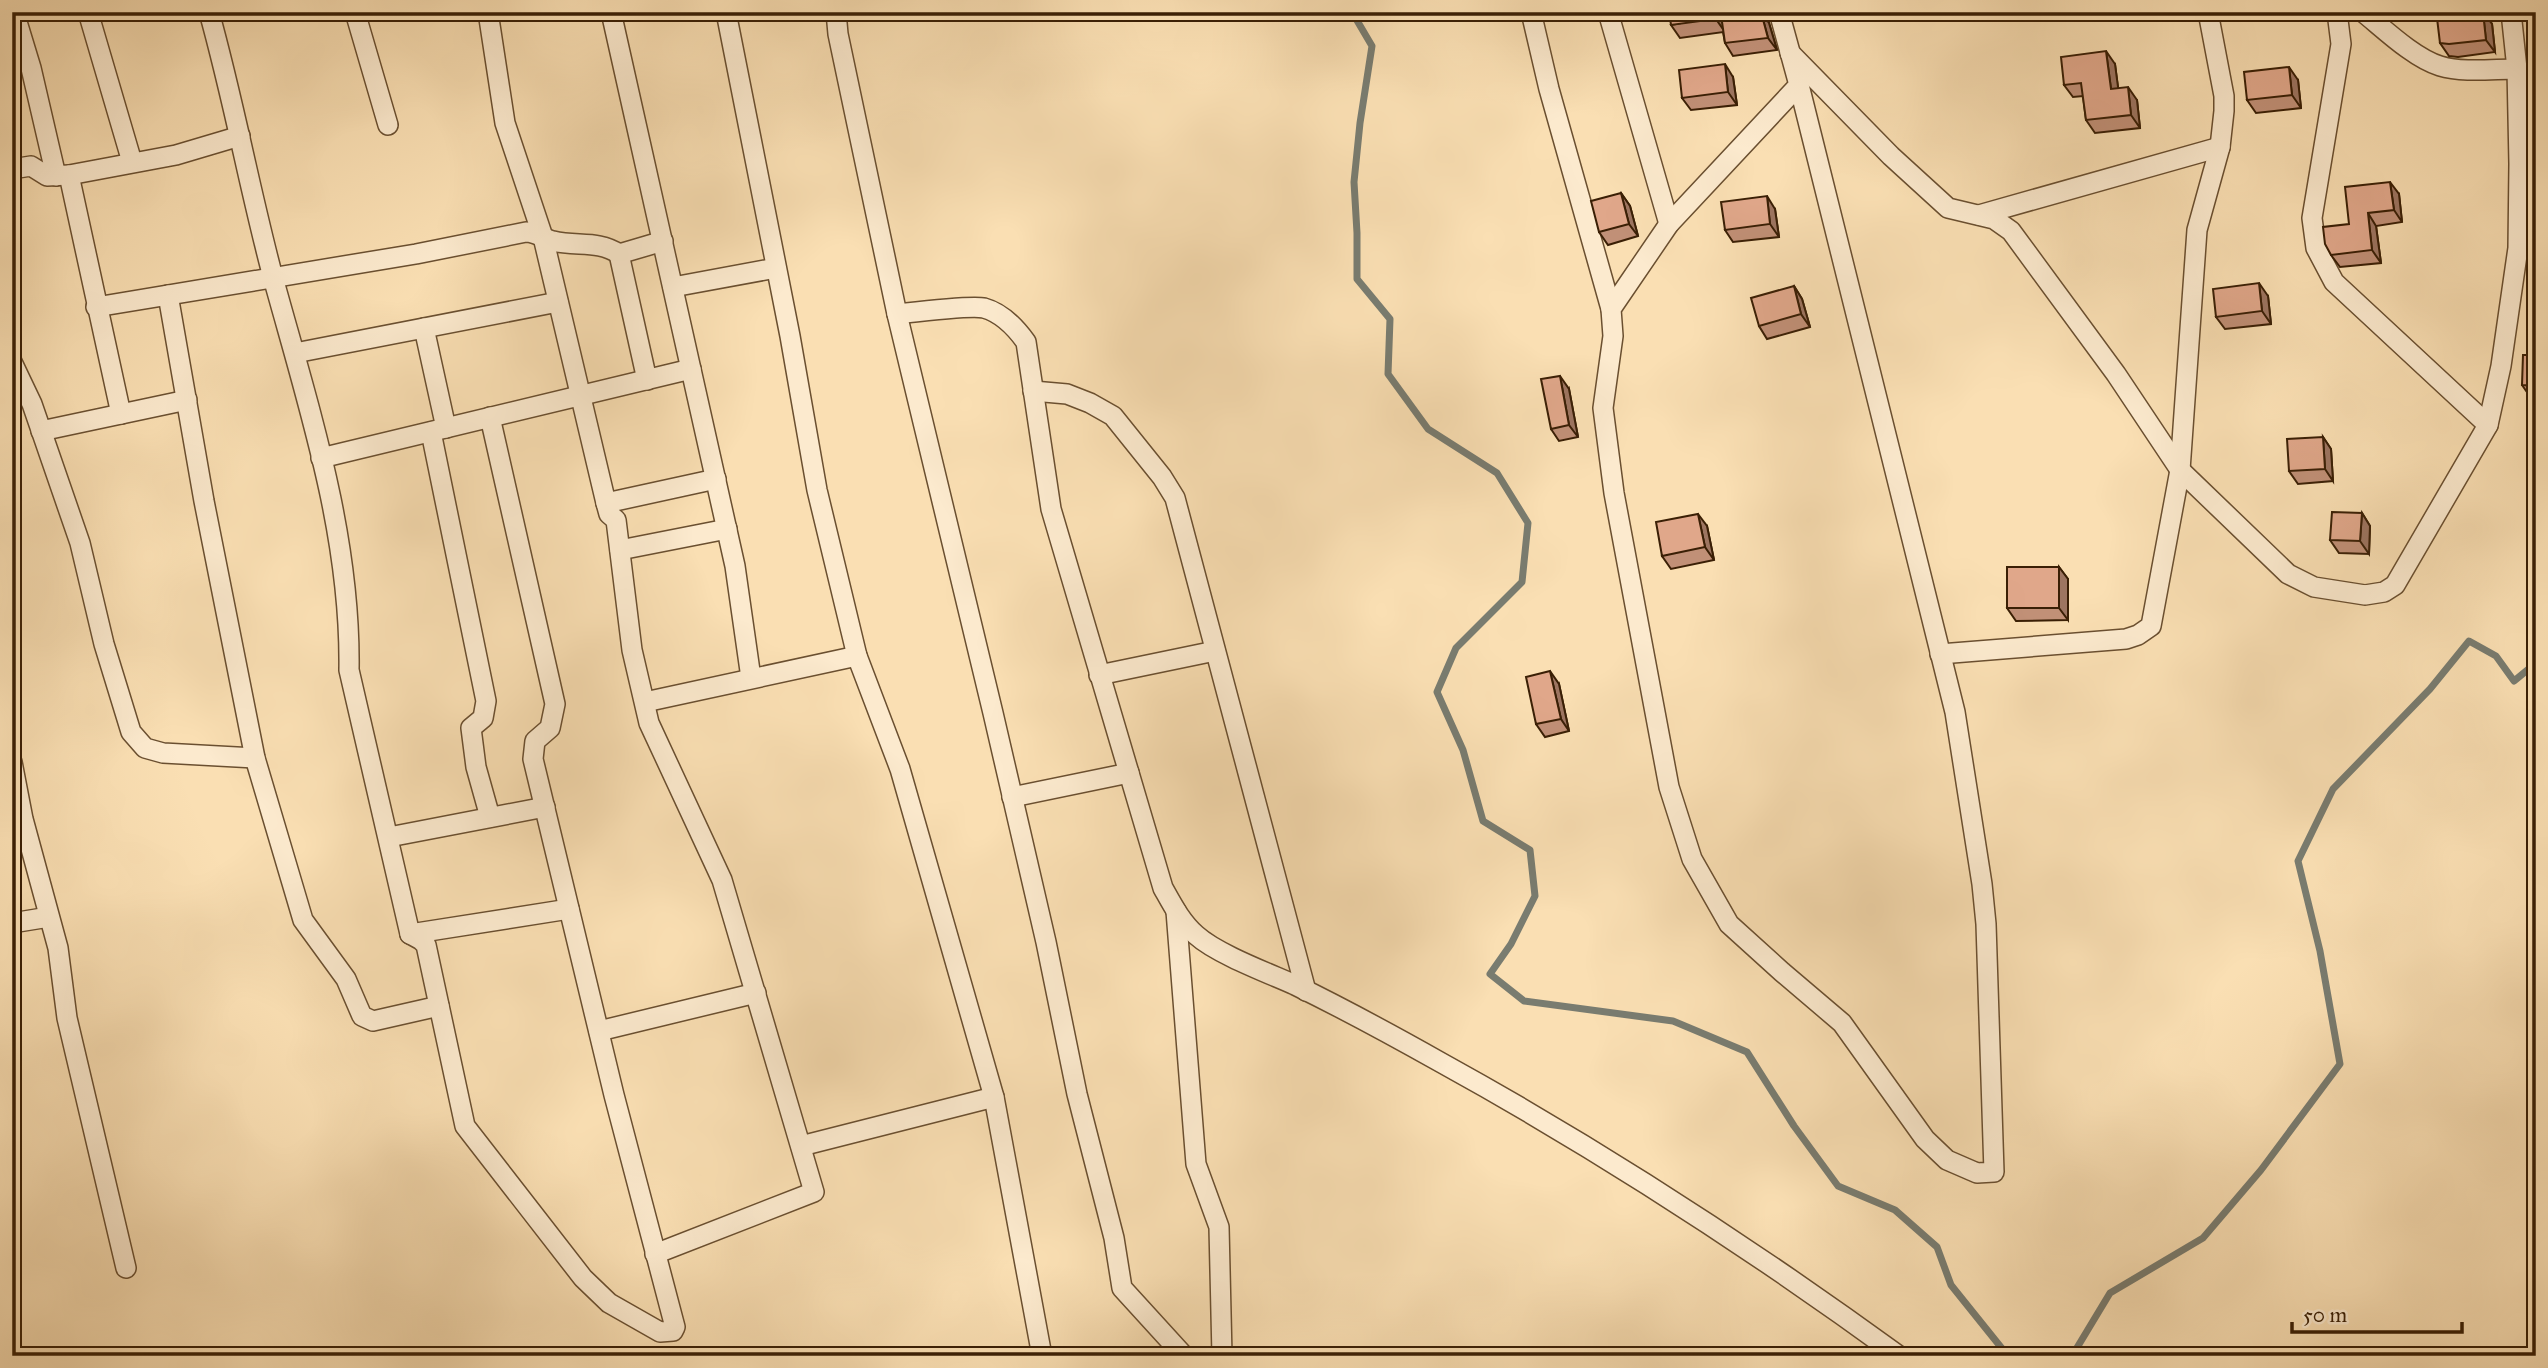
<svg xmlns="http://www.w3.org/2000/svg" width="2548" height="1368" font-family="'IM FELL Great Primer',serif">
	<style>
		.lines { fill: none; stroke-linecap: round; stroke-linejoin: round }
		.stream { stroke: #797c70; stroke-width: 7 }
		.minor-casing { stroke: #6a4f30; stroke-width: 22 }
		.minor { stroke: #fceace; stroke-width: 19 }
		.wall { fill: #c19077; stroke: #3a1f05; stroke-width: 2 }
		.shaded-wall { fill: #9d7561; stroke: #3a1f05; stroke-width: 2 }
		.building { fill: #e0a78a; stroke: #3a1f05; stroke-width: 2 }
	</style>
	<rect width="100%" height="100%" fill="#fadfb3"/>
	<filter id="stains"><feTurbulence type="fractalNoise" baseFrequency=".00286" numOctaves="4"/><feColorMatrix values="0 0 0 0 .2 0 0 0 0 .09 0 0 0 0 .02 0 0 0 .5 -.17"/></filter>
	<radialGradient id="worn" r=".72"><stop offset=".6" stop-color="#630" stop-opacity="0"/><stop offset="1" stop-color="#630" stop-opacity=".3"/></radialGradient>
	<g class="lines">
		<g class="stream">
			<path d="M1352,12l20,34 -12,77 -6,59 3,51v46l33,40 -2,55 40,55 69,44 31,50 -6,59 -66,66 -19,44 26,58 20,71 47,29 5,46 -24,48 -21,30 34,27 149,20 74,31 47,74 44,60 57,24 42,37 14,38 57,71"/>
			<path d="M2072,1356l38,-63 93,-55 58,-68 79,-106 -20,-113 -22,-90 35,-72 97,-100 39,-48 27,15 18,25 22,-18"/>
		</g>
		<defs>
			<g id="minor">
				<path d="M14,12l17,56 25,108"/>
				<path d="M88,12l44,150"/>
				<path d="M209,12c25,89 41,180 65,269 35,127 77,255 75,389l61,264 11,6 5,5 39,181 118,152 26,25 51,29 13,-1 2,-4 -61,-232 -81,-336 2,-18 15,-13 5,-24 -65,-287"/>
				<path d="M355,12l33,113"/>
				<path d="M488,12l17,111 38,114 63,266 3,11 7,6 16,130 17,73 73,157 92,312 -159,62"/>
				<path d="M611,12l124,554 16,112"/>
				<path d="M726,12l64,324 27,154 40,166 43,113 94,328 48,259"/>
				<path d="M836,12l2,22 59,280 96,399 53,229 31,152 37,144 8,50 62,68"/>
				<path d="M1531,12l18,77 62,220"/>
				<path d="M1608,12l61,212"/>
				<path d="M1779,12l20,73 156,627 27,172 4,40 8,248 -17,1 -30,-13 -22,-21 -83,-116 -60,-51 -53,-48 -37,-65 -23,-72 -55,-294 -11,-85 10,-72 -2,-27 58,-85 130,-139"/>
				<path d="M2337,12l4,32 -29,174 4,30 18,34 154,143"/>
				<path d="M2363,12c21,17 51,46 77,54 23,7 53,3 77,3"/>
				<path d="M1790,53l101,103 57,52 46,11 17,12 105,143 64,96 108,104 26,13 51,8 19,-3 11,-7 93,-160 13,-59 17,-118 1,-84 -2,-95 -6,-57"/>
				<path d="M12,169l19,-3 16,10 22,-1 107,-20 64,-19"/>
				<path d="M69,175l52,239"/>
				<path d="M1979,215l241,-68"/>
				<path d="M619,254l28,126"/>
				<path d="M673,287l103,-19"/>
				<path d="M168,295l36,206 51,257 48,162 43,59 16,37 11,5 66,-15"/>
				<path d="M96,307l320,-53 110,-22c11,0 17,7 27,9 24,6 45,-1 66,13l44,-13"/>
				<path d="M897,314c18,-2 74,-9 87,-6 18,5 32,20 42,34l25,167 112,379c9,16 18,34 33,47 21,19 72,38 99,50 49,24 97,50 145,77 160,88 312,187 459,294"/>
				<path d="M424,328l22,100"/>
				<path d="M295,353l263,-51"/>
				<path d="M12,362l20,42 48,139 24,101 27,88 14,16 18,5 92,5"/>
				<path d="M1033,391l34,3 23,9 23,13 49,61 13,21 131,493"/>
				<path d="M41,431l146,-31"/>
				<path d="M431,432l55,269 -3,17 -12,10 5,39 14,50"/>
				<path d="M321,458l370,-89"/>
				<path d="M606,503l110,-24"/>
				<path d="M620,550l107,-21"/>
				<path d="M1940,654l186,-15 12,-4 13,-9 29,-156 17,-240 23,-83 4,-36v-15l-16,-84"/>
				<path d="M1099,675l116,-24"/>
				<path d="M645,702l212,-46"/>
				<path d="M12,762l11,57 35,129 9,70 59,250"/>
				<path d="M1012,797l117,-24"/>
				<path d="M389,837l156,-30"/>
				<path d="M1176,911l20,253 23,63 3,129"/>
				<path d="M12,923l37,-6"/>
				<path d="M410,934l159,-25"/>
				<path d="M599,1031l157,-38"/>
				<path d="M801,1146l193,-49"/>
			</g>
		</defs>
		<use href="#minor" class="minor-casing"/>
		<use href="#minor" class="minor"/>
	</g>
	<g class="wall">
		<path d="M1744,12h18l7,11 8,27 -44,6 -8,-13 -2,-11 -43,6 -9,-13 52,-10z"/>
		<path d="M2483,12l9,12 3,28 -37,5 -9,-1 -9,-13z"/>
		<path d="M2536,12v21l-6,-9z"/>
		<path d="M2115,64l3,24 19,12 3,28 -45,5 -9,-13 -3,-24 -10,1 -9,-12z"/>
		<path d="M1733,77l4,28 -46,5 -9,-12z"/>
		<path d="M2298,80l3,28 -45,5 -9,-13z"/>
		<path d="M1621,193l9,13 8,30 -30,9 -9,-13z"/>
		<path d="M2399,194l3,28 -26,4 5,37 -41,4 -9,-12 18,-31z"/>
		<path d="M1775,209l4,28 -46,5 -8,-12z"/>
		<path d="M1794,286l8,13 8,28 -43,12 -8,-13z"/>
		<path d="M2268,296l3,28 -46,5 -9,-12z"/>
		<path d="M2536,355v43h-5l-9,-13z"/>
		<path d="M1569,389l9,48 -19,4 -8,-12z"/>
		<path d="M2323,437l8,12 2,32 -35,3 -9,-13z"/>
		<path d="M2362,513l8,13 -1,28 -30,-1 -9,-13z"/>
		<path d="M1707,526l7,34 -43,9 -9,-13z"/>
		<path d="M2059,567l9,12v41l-52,1 -9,-13z"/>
		<path d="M1559,684l10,47 -24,6 -9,-13z"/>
	</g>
	<g class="shaded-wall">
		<path d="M1715,12h8l2,20 -9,-13z"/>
		<path d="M1761,12l8,11 8,27 -9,-12z"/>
		<path d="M2483,12l9,12 3,28 -9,-12z"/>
		<path d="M2106,51l9,13 5,38 -9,-13z"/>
		<path d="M1725,64l8,13 4,28 -9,-13z"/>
		<path d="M2289,67l9,13 3,28 -9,-13z"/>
		<path d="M2128,87l9,13 3,28 -9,-13z"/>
		<path d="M2390,182l9,12 3,28 -8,-12z"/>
		<path d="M1621,193l9,13 8,30 -9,-12z"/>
		<path d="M1767,196l8,13 4,28 -9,-13z"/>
		<path d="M2368,213l8,13 5,37 -9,-13z"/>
		<path d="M2259,283l9,13 3,28 -9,-13z"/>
		<path d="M1794,286l8,13 8,28 -9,-13z"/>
		<path d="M1560,376l9,13 9,48 -9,-12z"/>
		<path d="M2323,437l8,12 2,32 -8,-12z"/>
		<path d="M2362,513l8,13 -1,28 -9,-13z"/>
		<path d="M1698,514l9,12 7,34 -9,-13z"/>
		<path d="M2059,567l9,12v41l-9,-12z"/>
		<path d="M1550,671l9,13 10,47 -8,-12z"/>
	</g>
	<g class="building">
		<path d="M1669,12h46l1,7 -45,6z"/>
		<path d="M1744,12h17l7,26 -43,5 -4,-28z"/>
		<path d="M2483,12l3,28 -37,4 -9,-1 -3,-25z"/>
		<path d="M2528,12h8v12h-6z"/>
		<path d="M2106,51l5,38 17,-2 3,28 -45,5 -5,-37 -17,2 -3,-28z"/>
		<path d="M1725,64l3,28 -46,6 -3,-28z"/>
		<path d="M2289,67l3,28 -45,5 -3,-28z"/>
		<path d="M2390,182l4,28 -26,3 4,37 -41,5 -6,-11 -2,-17 26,-3 -4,-37z"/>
		<path d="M1621,193l8,31 -30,8 -8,-31z"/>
		<path d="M1767,196l3,28 -45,6 -4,-28z"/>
		<path d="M2259,283l3,28 -46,6 -3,-28z"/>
		<path d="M1794,286l7,28 -42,12 -8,-28z"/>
		<path d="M2523,355h13v31l-14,-1z"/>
		<path d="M1560,376l9,49 -18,4 -10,-50z"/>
		<path d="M2323,437l2,32 -36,2 -2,-32z"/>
		<path d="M2332,512l30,1 -2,28 -30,-1z"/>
		<path d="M1698,514l7,33 -43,9 -6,-34z"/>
		<rect x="2007" y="567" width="52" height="41"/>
		<path d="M1550,671l11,48 -25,5 -10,-47z"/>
	</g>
	<rect width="2548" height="1368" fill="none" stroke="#fadfb3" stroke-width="42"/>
	<rect x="14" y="14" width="2520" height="1340" fill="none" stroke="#3a1f05" stroke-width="3.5"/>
	<rect x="21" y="21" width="2506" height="1326" fill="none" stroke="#3a1f05" stroke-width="2"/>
	<path d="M2292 1322v10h170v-10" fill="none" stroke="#3a1f05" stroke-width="3.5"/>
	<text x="2303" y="1322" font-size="21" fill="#3a1f05" stroke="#fceace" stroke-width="5" paint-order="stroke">50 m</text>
	<rect width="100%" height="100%" filter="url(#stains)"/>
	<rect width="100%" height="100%" fill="url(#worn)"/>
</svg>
